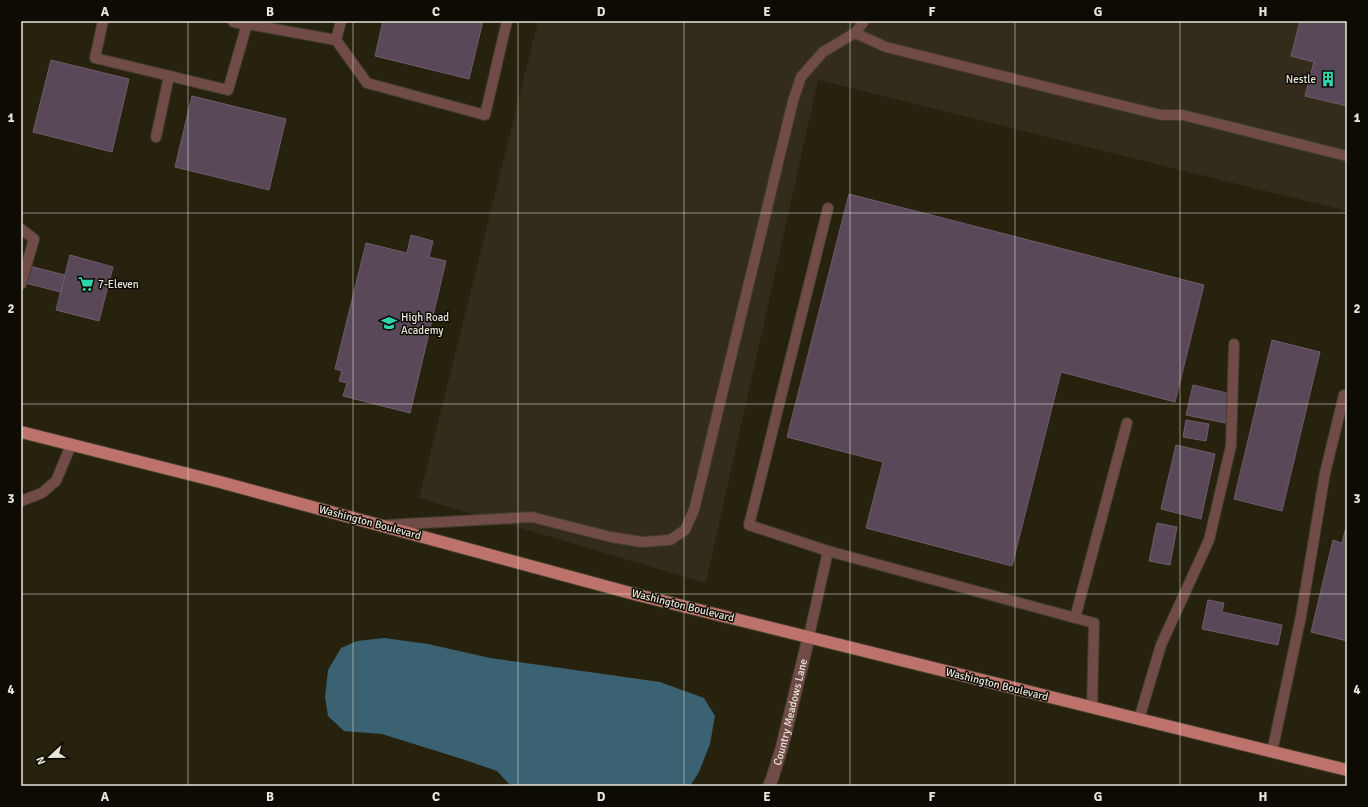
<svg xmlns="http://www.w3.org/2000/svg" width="1368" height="807" font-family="Signika,sans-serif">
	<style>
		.industrial { fill: #332c1b }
		.water { fill: #3a6272 }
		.building { fill: #594858; stroke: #6e5c6c }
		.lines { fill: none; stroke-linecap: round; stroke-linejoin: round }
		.service-casing { stroke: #413d2a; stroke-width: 12 }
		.minor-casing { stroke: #413d2a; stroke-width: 14 }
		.primary-casing { stroke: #413d2a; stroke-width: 14 }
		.service { stroke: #704b48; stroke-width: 10 }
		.minor { stroke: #704b48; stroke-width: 12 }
		.primary { stroke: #bd736c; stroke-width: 12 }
		.grid { fill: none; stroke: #e8e6d9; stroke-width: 1; stroke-opacity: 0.55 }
		.labels { text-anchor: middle; stroke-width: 3; stroke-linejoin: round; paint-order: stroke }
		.poi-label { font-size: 11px; fill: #e8e6d9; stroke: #0d0b04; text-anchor: start }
		.street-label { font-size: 11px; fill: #e8e6d9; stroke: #0d0b04 }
		.neatline { fill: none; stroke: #e8e6d9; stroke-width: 1.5 }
		.grid-label { font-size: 13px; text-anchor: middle; font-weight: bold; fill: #e8e6d9 }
	</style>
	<rect width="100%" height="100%" fill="#26220e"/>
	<path class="industrial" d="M538,21h809v190l-529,-131 -112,503 -287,-85z"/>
	<path class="water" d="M384,638l44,6 62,14 170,24 44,16 11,18 -5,28 -11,28 -9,14h-179l-14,-15 -35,-12 -80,-25 -38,-3 -16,-15 -3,-19 3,-27 13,-22 16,-7z"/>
	<g class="building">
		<path d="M383,21h100l-14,58 -94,-23z"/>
		<path d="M1300,21h47v85l-42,-10 9,-34 -23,-6z"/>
		<path d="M51,60l78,19 -17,73 -79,-20z"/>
		<path d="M192,96l94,23 -17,71 -94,-23z"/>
		<path d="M849,194l355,91 -29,117 -114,-30 -49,194 -146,-38 17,-66 -96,-25z"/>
		<path d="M411,235l22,6 -4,16 17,4 -36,152 -67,-17 4,-13 -8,-2 3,-10 -7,-2 31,-126 41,10z"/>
		<path d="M70,255l43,12 -14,54 -43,-11z"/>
		<path d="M21,264l44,11 -4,17 -40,-10z"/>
		<path d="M1272,340l48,12 -38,159 -48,-12z"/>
		<path d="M1193,385l38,9 -6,29 -39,-8z"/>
		<path d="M1186,420l23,4 -3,17 -23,-4z"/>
		<path d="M1176,445l39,9 -14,65 -40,-10z"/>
		<path d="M1157,523l20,4 -7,38 -21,-4z"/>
		<path d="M1347,523v118l-36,-9 22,-92 9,3z"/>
		<path d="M1208,600l16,3 -2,9 60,13 -4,20 -76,-16z"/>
	</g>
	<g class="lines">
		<defs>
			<g id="service">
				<path d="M103,21l-8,37 133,32 19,-66 89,16 31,43 118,32 22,-94"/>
				<path d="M855,33l31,14 189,47 86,21h22l164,41"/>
				<path d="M336,40l5,-19"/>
				<path d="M156,137l13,-61"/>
				<path d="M828,208l-79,317 79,26"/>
				<path d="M21,229l13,10 -13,45"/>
				<path d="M21,501l21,-8 14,-12 15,-36"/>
				<path d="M387,525l145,-8 79,20 31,5 28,-2 15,-10 9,-20 99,-409 8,-24 22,-25 32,-19 9,-12"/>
				<path d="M1075,618l52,-195"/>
				<path d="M809,636l19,-85 266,72 -2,85"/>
				<path d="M1139,719l22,-74 48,-105 22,-94 3,-102"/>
				<path d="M1272,752l29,-136 24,-143 19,-78"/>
			</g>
			<g id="minor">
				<path d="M234,21l13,3"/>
				<path id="s1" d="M769,786l3,-7 10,-32 27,-111"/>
			</g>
			<path id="primary" d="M21,432l199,50 414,112 505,125 208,51"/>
		</defs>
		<use href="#service" class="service-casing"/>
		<use href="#minor" class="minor-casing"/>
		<use href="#primary" class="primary-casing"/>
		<use href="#service" class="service"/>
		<use href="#minor" class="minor"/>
		<use href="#primary" class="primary"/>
	</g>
	<path class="grid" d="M188,21v765M353,21v765M518,21v765M684,21v765M850,21v765M1015,21v765M1180,21v765M21,213h1326M21,404h1326M21,594h1326"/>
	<defs>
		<symbol id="building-bare" viewBox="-9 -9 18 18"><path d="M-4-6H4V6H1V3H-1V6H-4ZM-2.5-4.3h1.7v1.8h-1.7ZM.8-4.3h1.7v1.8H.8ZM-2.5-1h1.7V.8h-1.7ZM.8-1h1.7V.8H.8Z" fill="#2dd5ab" stroke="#0d0b04" stroke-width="2.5" paint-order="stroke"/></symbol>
		<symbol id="supermarket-bare" viewBox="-9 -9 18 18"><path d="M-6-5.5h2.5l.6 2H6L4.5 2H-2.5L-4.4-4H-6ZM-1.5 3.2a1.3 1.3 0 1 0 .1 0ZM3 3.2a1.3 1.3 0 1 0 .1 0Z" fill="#2dd5ab" stroke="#0d0b04" stroke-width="2.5" paint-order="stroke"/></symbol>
		<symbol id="school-bare" viewBox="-9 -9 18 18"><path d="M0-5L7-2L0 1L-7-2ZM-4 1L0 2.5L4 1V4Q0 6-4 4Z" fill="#2dd5ab" stroke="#0d0b04" stroke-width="2.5" paint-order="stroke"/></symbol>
	</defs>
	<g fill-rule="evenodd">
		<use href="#building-bare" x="1317" y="68" width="22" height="22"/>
		<use href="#supermarket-bare" x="75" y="273" width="22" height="22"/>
		<use href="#school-bare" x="378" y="312" width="22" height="22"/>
	</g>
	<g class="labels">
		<g class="poi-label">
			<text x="1316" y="83" text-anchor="end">Nestle</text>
			<text x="98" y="288">7-Eleven</text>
			<text x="401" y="321">High Road<tspan x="401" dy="13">Academy</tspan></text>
		</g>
		<g class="street-label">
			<text transform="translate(370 522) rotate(15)" y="4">Washington Boulevard</text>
			<text transform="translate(683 605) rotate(14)" y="4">Washington Boulevard</text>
			<text transform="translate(997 684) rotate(14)" y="4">Washington Boulevard</text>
			<text dy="4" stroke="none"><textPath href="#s1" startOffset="77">Country Meadows Lane</textPath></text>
		</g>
	</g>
	<rect width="1368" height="807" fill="none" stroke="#0d0b04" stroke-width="44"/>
	<g transform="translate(50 757) rotate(248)" stroke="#0d0b04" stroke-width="3" paint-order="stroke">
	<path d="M0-3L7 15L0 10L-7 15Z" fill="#e8e6d9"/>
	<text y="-6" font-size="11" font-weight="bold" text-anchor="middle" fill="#e8e6d9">N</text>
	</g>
	<rect x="22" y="22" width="1324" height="763" class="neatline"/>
	<g class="grid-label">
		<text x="105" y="16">A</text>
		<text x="270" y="16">B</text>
		<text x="436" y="16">C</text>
		<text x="601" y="16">D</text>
		<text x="767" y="16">E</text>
		<text x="932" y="16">F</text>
		<text x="1098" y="16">G</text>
		<text x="1263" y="16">H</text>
		<text x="11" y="122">1</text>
		<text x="1357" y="122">1</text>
		<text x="11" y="313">2</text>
		<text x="1357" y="313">2</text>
		<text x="11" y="503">3</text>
		<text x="1357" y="503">3</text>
		<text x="11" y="694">4</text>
		<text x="1357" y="694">4</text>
		<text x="105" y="801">A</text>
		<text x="270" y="801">B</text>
		<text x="436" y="801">C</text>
		<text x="601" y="801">D</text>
		<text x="767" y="801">E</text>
		<text x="932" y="801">F</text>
		<text x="1098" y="801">G</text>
		<text x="1263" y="801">H</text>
	</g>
</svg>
